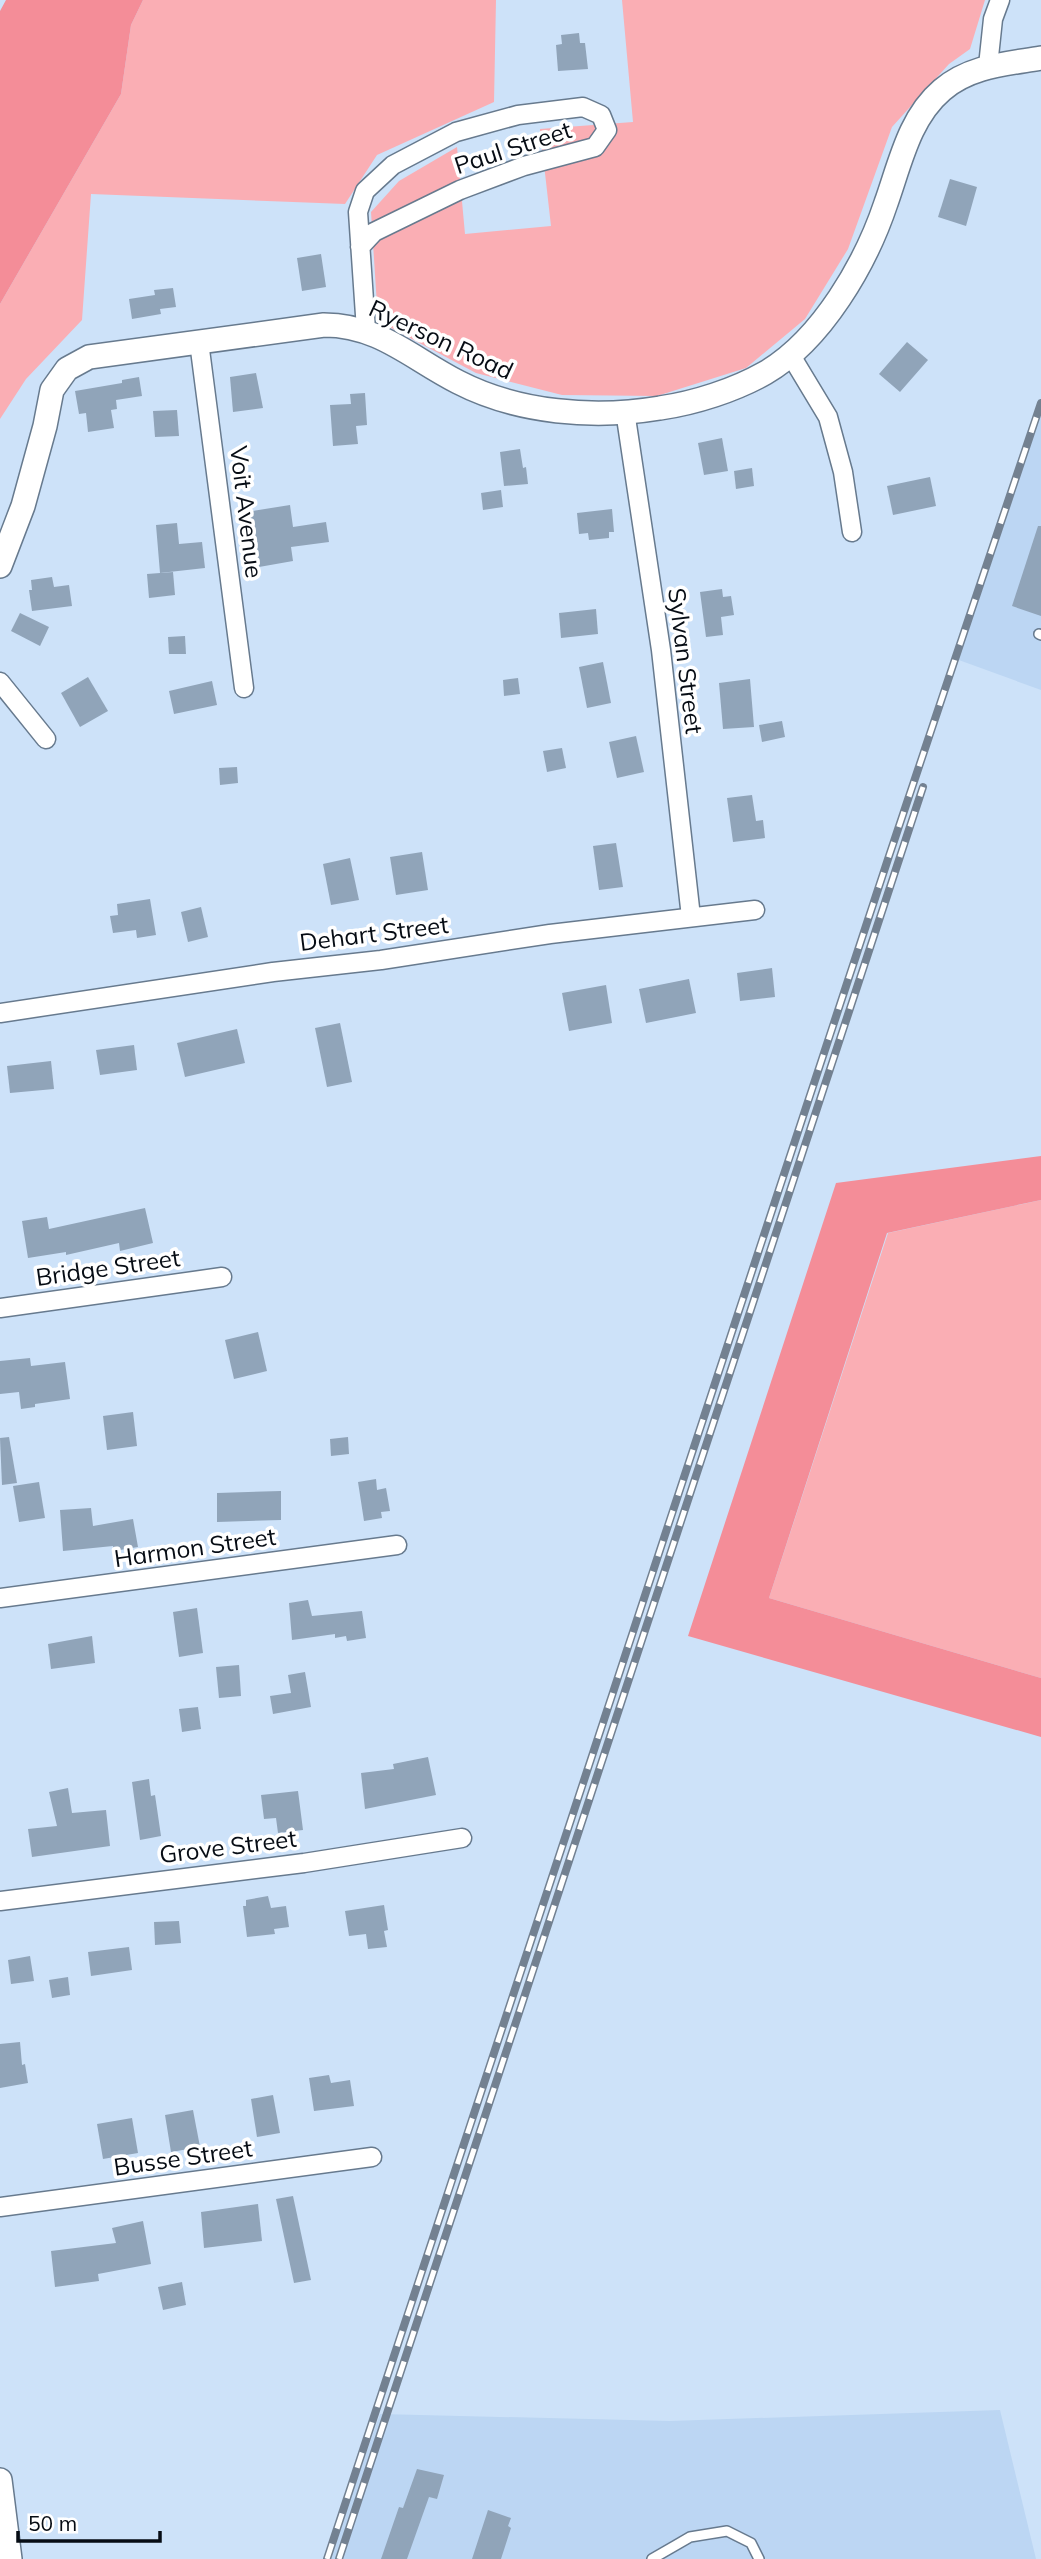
<svg xmlns="http://www.w3.org/2000/svg" width="1041" height="2559" font-family="Mulish,sans-serif">
	<style>
		.built { fill: #bcd6f3 }
		.green { fill: #faaeb4 }
		.water { fill: #f48d98 }
		.building { fill: #90a4b9 }
		.lines { fill: none; stroke-linecap: round; stroke-linejoin: round }
		.service-casing { stroke: #677a8e; stroke-width: 12 }
		.minor-casing { stroke: #677a8e; stroke-width: 21 }
		.tertiary-casing { stroke: #677a8e; stroke-width: 26 }
		.service { stroke: #fff; stroke-width: 9 }
		.minor { stroke: #fff; stroke-width: 18 }
		.tertiary { stroke: #fff; stroke-width: 23 }
		.rail-casing { stroke: #738191; stroke-width: 8 }
		.rail { stroke: #fff; stroke-width: 5; stroke-dasharray: 16; stroke-linecap: butt }
		.labels { text-anchor: middle; stroke-width: 7; stroke-linejoin: round; paint-order: stroke }
		.street-label { font-size: 24px; fill: #060c14; stroke: #fff }
	</style>
	<rect width="100%" height="100%" fill="#cde2f9"/>
	<g class="built">
		<path d="M1041,398v292l-85,-31z"/>
		<path d="M1000,2410l36,149h-707l51,-145 290,7z"/>
	</g>
	<g class="green">
		<path d="M143,0h353l-2,102 -117,53 -32,49 -254,-10 -9,126 -56,59 -26,40v-115l121,-210 10,-69z"/>
		<path d="M622,0h363l-15,49 -21,15 -57,63 -44,122 -43,70 -59,49 -89,28 -95,-1 -86,-22 -98,-52 -7,-109 28,-31 58,-34 8,87 86,-8 -11,-97 93,-7z"/>
		<path d="M1041,1200v478l-272,-80 119,-365z"/>
	</g>
	<g class="water">
		<path d="M6,0h137l-12,25 -10,69 -121,210v-293z"/>
		<path d="M1041,1156v44l-154,33 -118,365 272,80v59l-353,-101 148,-453z"/>
	</g>
	<g class="building">
		<path d="M579,33l1,10h5l3,26 -30,2 -2,-26 6,-1 -1,-9z"/>
		<path d="M950,179l27,8 -11,39 -28,-9z"/>
		<path d="M321,254l5,33 -24,4 -5,-33z"/>
		<path d="M173,288l3,19 -16,2 1,5 -29,5 -3,-20 26,-4 -1,-5z"/>
		<path d="M907,342l21,18 -28,32 -21,-18z"/>
		<path d="M256,373l7,35 -30,4 -3,-35z"/>
		<path d="M139,377l3,19 -26,4 1,9 -6,1 3,18 -26,4 -2,-19 -7,1 -4,-23 47,-8v-3z"/>
		<path d="M365,393l2,32 -11,1 2,18 -25,2 -3,-41 21,-1 -1,-10z"/>
		<path d="M177,410l2,26 -24,1 -2,-26z"/>
		<path d="M722,438l6,33 -24,4 -6,-32z"/>
		<path d="M520,449l3,19 3,-1 2,17 -24,2 -4,-34z"/>
		<path d="M752,468l2,18 -18,3 -2,-18z"/>
		<path d="M930,477l6,29 -43,9 -6,-29z"/>
		<path d="M501,490l2,17 -20,3 -2,-17z"/>
		<path d="M290,505l3,22 33,-5 3,20 -38,5 2,14 -34,6 -13,-55z"/>
		<path d="M612,509l2,23h-5v6l-20,2 -1,-7 -9,1 -2,-21z"/>
		<path d="M177,523l2,21 23,-2 3,26 -45,5 -4,-48z"/>
		<path d="M1038,526h3v90l-29,-10z"/>
		<path d="M173,572l2,23 -26,3 -2,-24z"/>
		<path d="M52,577l2,10 15,-2 3,21 -40,5 -3,-21h3l-1,-10z"/>
		<path d="M722,589l1,8 8,-1 3,19 -13,2 2,18 -17,2 -6,-45z"/>
		<path d="M596,609l2,25 -37,4 -2,-25z"/>
		<path d="M20,613l29,14 -9,19 -29,-15z"/>
		<path d="M185,636l1,18h-17l-1,-17z"/>
		<path d="M603,662l8,41 -24,5 -8,-41z"/>
		<path d="M88,677l20,34 -28,16 -19,-34z"/>
		<path d="M518,678l2,16 -16,2 -1,-16z"/>
		<path d="M750,679l4,48 -31,2 -4,-46z"/>
		<path d="M212,681l5,24 -43,9 -5,-23z"/>
		<path d="M782,721l3,16 -23,5 -3,-17z"/>
		<path d="M636,736l8,36 -27,6 -8,-36z"/>
		<path d="M562,748l4,20 -19,4 -4,-21z"/>
		<path d="M237,767l1,16 -18,2 -1,-17z"/>
		<path d="M752,795l4,26 7,-1 2,18 -32,4 -6,-44z"/>
		<path d="M616,843l7,44 -24,3 -6,-44z"/>
		<path d="M422,852l6,38 -32,5 -6,-38z"/>
		<path d="M350,858l9,42 -28,5 -8,-41z"/>
		<path d="M150,899l6,36 -19,3 -1,-8 -23,3 -3,-17 8,-1 -1,-11z"/>
		<path d="M201,907l7,30 -20,5 -7,-30z"/>
		<path d="M772,968l3,29 -35,4 -3,-28z"/>
		<path d="M689,979l7,34 -50,10 -7,-34z"/>
		<path d="M606,985l6,38 -43,8 -7,-38z"/>
		<path d="M340,1023l12,59 -25,5 -12,-59z"/>
		<path d="M237,1029l8,34 -60,14 -8,-34z"/>
		<path d="M134,1045l3,25 -37,5 -4,-25z"/>
		<path d="M51,1061l3,28 -44,4 -3,-27z"/>
		<path d="M145,1208l8,35 -33,8 -1,-8 -53,12v-3l-38,6 -6,-37 25,-4 2,12z"/>
		<path d="M258,1332l9,39 -33,8 -9,-39z"/>
		<path d="M30,1358l1,8 34,-4 5,37 -35,5v3l-14,2 -2,-17 -19,2v-33z"/>
		<path d="M133,1412l4,34 -30,4 -4,-34z"/>
		<path d="M9,1437l8,46 -15,2 -2,-47z"/>
		<path d="M348,1437l1,17 -18,2 -1,-17z"/>
		<path d="M376,1479l1,11 9,-2 4,23 -9,1 1,6 -18,3 -6,-39z"/>
		<path d="M39,1482l6,36 -26,4 -6,-36z"/>
		<path d="M281,1491v29l-64,2v-29z"/>
		<path d="M91,1508l2,18 40,-7 5,28 -24,4 -1,-5 -50,5 -3,-41z"/>
		<path d="M308,1600l4,16 50,-5 4,27 -19,3 -1,-5 -11,2v-4l-43,6 -3,-37z"/>
		<path d="M197,1608l6,45 -24,4 -6,-45z"/>
		<path d="M92,1636l3,27 -44,6 -3,-25z"/>
		<path d="M239,1665l2,31 -22,2 -3,-31z"/>
		<path d="M305,1672l6,35 -38,7 -3,-18 21,-3 -3,-18z"/>
		<path d="M198,1707l3,22 -19,3 -3,-23z"/>
		<path d="M428,1757l8,38 -71,14 -4,-36 33,-4 -1,-5z"/>
		<path d="M149,1779l2,17 4,-1 6,41 -21,4 -8,-58z"/>
		<path d="M68,1788l4,25 34,-3 4,36 -78,11 -4,-28 29,-3 -8,-34z"/>
		<path d="M298,1791l5,39 -25,3 -2,-15 -12,1 -3,-24z"/>
		<path d="M268,1896l3,12 15,-2 3,21 -15,2 1,5 -28,3 -4,-31h3v-6z"/>
		<path d="M384,1905l4,25 -4,1 3,16 -19,2 -2,-15 -17,2 -4,-25z"/>
		<path d="M179,1921l2,22 -26,2 -1,-23z"/>
		<path d="M129,1947l3,23 -41,6 -3,-24z"/>
		<path d="M30,1956l4,25 -23,3 -3,-24z"/>
		<path d="M68,1977l2,18 -18,3 -3,-18z"/>
		<path d="M20,2042l2,23 3,-1 3,19 -28,5v-44z"/>
		<path d="M329,2075l2,8 19,-3 4,26 -40,5 -5,-33z"/>
		<path d="M273,2095l7,38 -23,4 -6,-38z"/>
		<path d="M193,2110l7,37 -29,5 -6,-37z"/>
		<path d="M132,2118l6,35 -35,6 -6,-35z"/>
		<path d="M293,2196l18,84 -17,3 -18,-84z"/>
		<path d="M258,2204l4,37 -58,7 -3,-36z"/>
		<path d="M143,2221l8,43 -53,10 1,7 -44,6 -4,-36 65,-8 -4,-15z"/>
		<path d="M182,2282l4,23 -23,5 -5,-23z"/>
		<path d="M417,2469l27,6 -7,24 -8,-2 -22,62h-26l18,-52 4,1z"/>
		<path d="M488,2510l23,8 -3,8 3,2 -10,31h-29z"/>
	</g>
	<g class="lines">
		<defs>
			<g id="service">
				<path d="M1039,634l2,1"/>
				<path d="M652,2559l38,-22 37,-6 24,12 8,16"/>
			</g>
			<g id="minor">
				<path d="M988,66l5,-47 7,-19"/>
				<path d="M360,247l14,-15 86,-42 64,-24 71,-19 12,-17 -6,-15 -18,-8 -65,8 -62,17 -63,33 -28,26 -7,21 8,118"/>
				<path d="M199,342l45,346"/>
				<path d="M790,354l38,63 15,55 9,60"/>
				<path d="M625,411l36,239 30,267"/>
				<path d="M0,682l46,57"/>
				<path d="M0,1013l273,-41 108,-12 169,-26 205,-24"/>
				<path d="M0,1308l222,-31"/>
				<path d="M0,1598l397,-53"/>
				<path d="M0,1901l304,-38 158,-25"/>
				<path d="M0,2207l372,-50"/>
			</g>
			<g id="tertiary">
				<path d="M0,566l23,-60 22,-80 7,-36 15,-21 22,-12 235,-32c55,0 87,33 134,57 60,31 136,37 202,26 35,-5 75,-18 105,-35 57,-33 101,-110 121,-170 14,-39 23,-85 56,-113 28,-24 64,-26 99,-32"/>
				<path d="M0,2480l10,79"/>
			</g>
		</defs>
		<use href="#service" class="service-casing"/>
		<use href="#minor" class="minor-casing"/>
		<use href="#tertiary" class="tertiary-casing"/>
		<use href="#service" class="service"/>
		<use href="#minor" class="minor"/>
		<use href="#tertiary" class="tertiary"/>
		<defs>
			<g id="rail">
				<path d="M327,2559l562,-1703 152,-453"/>
				<path d="M339,2559l584,-1772"/>
			</g>
		</defs>
		<use href="#rail" class="rail-casing"/>
		<use href="#rail" class="rail"/>
	</g>
	<g class="labels">
		<g class="street-label">
			<text transform="translate(513 148) rotate(-18)" y="8">Paul Street</text>
			<text transform="translate(441 340) rotate(25)" y="8">Ryerson Road</text>
			<text transform="translate(246 512) rotate(83)" y="8">Voit Avenue</text>
			<text transform="translate(685 661) rotate(83)" y="8">Sylvan Street</text>
			<text transform="translate(374 934) rotate(-7)" y="8">Dehart Street</text>
			<text transform="translate(108 1268) rotate(-8)" y="8">Bridge Street</text>
			<text transform="translate(195 1548) rotate(-8)" y="8">Harmon Street</text>
			<text transform="translate(228 1847) rotate(-7)" y="8">Grove Street</text>
			<text transform="translate(183 2158) rotate(-8)" y="8">Busse Street</text>
		</g>
	</g>
	<path d="M18 2531v10h142v-10" fill="none" stroke="#060c14" stroke-width="3.5"/>
	<text x="28" y="2531" font-size="21" fill="#060c14" stroke="#ffffff" stroke-width="5" paint-order="stroke">50 m</text>
</svg>
